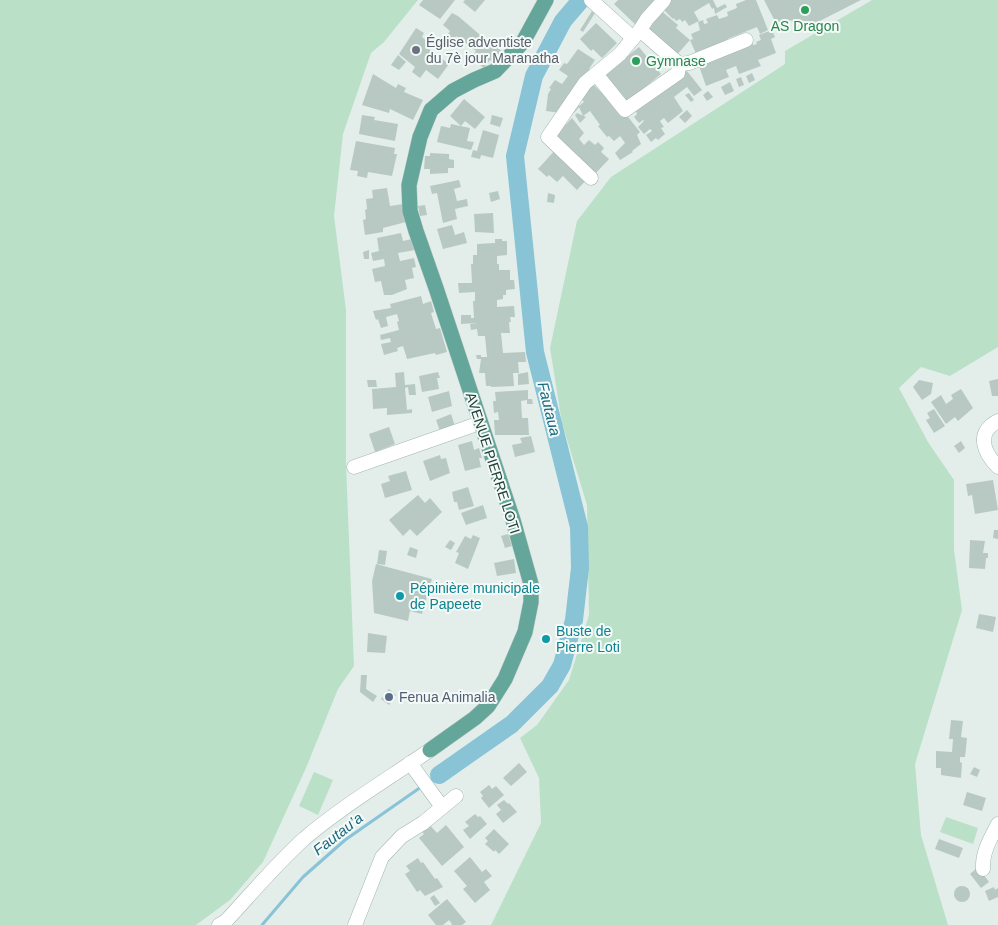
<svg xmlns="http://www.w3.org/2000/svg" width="998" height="925" font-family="Helvetica,sans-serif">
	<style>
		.green { fill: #bbe0c8 }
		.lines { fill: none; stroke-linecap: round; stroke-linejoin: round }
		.stream { stroke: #88c3d6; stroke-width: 3 }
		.river { stroke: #88c3d6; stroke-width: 18 }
		.building { fill: #b8c9c3 }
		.minor-casing { stroke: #a5b6b2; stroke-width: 15 }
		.major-casing { stroke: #c1cac8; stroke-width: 16 }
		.minor { stroke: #fff; stroke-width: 14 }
		.major { stroke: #65a69a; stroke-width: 15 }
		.leisure-dot { fill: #2e9e5b; stroke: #f4faf7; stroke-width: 2 }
		.worship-dot { fill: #6b7280; stroke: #f4faf7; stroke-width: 2 }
		.culture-dot { fill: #0f9aa8; stroke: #f4faf7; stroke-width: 2 }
		.service-dot { fill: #5c6f8a; stroke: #f4faf7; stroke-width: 2 }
		.labels { text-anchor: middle; stroke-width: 4; stroke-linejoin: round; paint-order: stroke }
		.leisure-label { font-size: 14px; fill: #27864d; stroke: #f4faf7 }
		.worship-label { font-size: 14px; fill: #5b616d; stroke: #f4faf7; text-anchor: start }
		.street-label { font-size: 14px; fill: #21403a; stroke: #f4faf7 }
		.culture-label { font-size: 14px; fill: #0d838f; stroke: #f4faf7; text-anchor: start }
		.service-label { font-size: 14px; fill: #4e5e75; stroke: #f4faf7; text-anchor: start }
		.water-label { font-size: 15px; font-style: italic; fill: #186680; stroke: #f4faf7 }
	</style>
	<rect width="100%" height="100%" fill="#e3eeea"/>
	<g class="green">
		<path d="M0,0h418l-34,42 -13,11 -28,81 -9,82 12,94v153l8,203 -16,23 -32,79 -43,94 -33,38 -34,25h-196z"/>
		<path d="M872,0h126v347l-48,29 -29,-9 -22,21 29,54 26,38v70l8,60 -47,154 6,71 27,90h-457l50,-102 -2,-45 -19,-40 17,-13 32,-45 20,-65 -2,-110 -25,-82 -12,-75 27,-127 34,-44 174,-113v-13z"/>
		<path d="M314,772l19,8 -15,35 -19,-9z"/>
		<path d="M946,817l32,11 -5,16 -33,-12z"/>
	</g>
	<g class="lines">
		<g class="stream">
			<path d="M429,782l10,-7"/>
			<path d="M262,925l41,-48 42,-37 76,-53"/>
		</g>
		<path class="river" d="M439,775l73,-51 38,-38 12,-21 12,-45 6,-52 -1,-41 -44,-175 -20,-196 19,-80 29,-55 18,-21"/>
	</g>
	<g class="building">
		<path d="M423,0h32l-15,19 -21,-14z"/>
		<path d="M465,0h20l-10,12 -12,-10z"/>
		<path d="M618,0h44l-24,27 -24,-23z"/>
		<path d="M667,0h46l4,8 8,-4 2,3 -12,7 -1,-6 -2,1 -3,-6 -15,9 5,9 -10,5 -4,-6 -3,2 -2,-3 -4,2 -2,-3 -1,1 -12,-12z"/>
		<path d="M746,0h10l12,30 -8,4 -3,-7 -30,12 2,5 -32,12 -7,-16 3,-1 -2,-5 9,-4 -2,-8 5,-2 1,4 4,-1 -2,-4 11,-4 2,4 9,-3 -1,-4 10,-4 -1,-4z"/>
		<path d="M764,0h97l-57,29 -4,-9 -7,3 -2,-3 -13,7z"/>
		<path d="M659,9l19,16 -2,3 14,12 -16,18 -32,-29z"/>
		<path d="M592,11l3,2 -12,19 -3,-2z"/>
		<path d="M452,13l6,3 21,18 2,2 1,-1 22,18 -11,10 -3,-3 -6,8 -9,-7 3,-3 -4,-4 2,-3 -20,-15 -1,3 -5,-1 -2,-4 2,-3 -7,-6z"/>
		<path d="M596,23l21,20 -15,15 -9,-9 -2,2 -11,-12z"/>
		<path d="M416,28l8,5 -2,4 7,6 -3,4 23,17 -11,15 -12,-9 -6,8 -8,-6 3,-5 -16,-13z"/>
		<path d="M772,30l3,7 -4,2 5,14 -18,7 3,6 -22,8 -3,-8 -10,4 3,7 -23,9 -7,-20 53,-25 1,4 4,-1 -1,-2 5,-2 -2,-5z"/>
		<path d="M639,47l22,27 -34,28 -22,-28z"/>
		<path d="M578,49l17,11 -6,9 5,3 -34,41 -14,-2 2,-17 3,-5 -2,-1 6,-8 7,4 6,-8 -9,-6 5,-7 3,1z"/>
		<path d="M398,55l8,7 -7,8 -8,-5z"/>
		<path d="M687,71l15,19 -8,6 -7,-9 -13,10 9,14 -15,12 -4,-5 -4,3 4,6 -3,1 4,6 -7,6 -2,-2 -5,4 -5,-7 6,-4 -2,-2 -6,5 -6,-7 6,-6 -1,-1 -4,3 -5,-6 3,-3 -1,-3 3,-2 -1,-1z"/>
		<path d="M752,73l3,7 -6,3 -3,-7z"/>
		<path d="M373,74l23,14 2,-4 8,4 -2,4 19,8 -10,20 -23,-11 -1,4 -27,-8z"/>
		<path d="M741,77l3,8 -5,2 -3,-8z"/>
		<path d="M730,82l4,9 -9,4 -4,-8z"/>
		<path d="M592,83l10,10h1l18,15 19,24 -3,3 4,9 -9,7 1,1 -13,8 -5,-7 10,-10 -5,-7 -6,5 -5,-5 -2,1 -9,-11 2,-1 -10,-14 -7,5 -4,-9 -5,6 -4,-4 7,-6 2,3 5,-4 -6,-7z"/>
		<path d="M708,91l5,6 -6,4 -4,-6z"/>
		<path d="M689,93l5,7 -3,2 -6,-7z"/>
		<path d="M464,99l21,18 -10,12 -10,-8 -4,5 -11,-10z"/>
		<path d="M687,110l5,6 -7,7 -6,-6z"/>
		<path d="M577,113l9,4 -6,6 -5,-8z"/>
		<path d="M362,115l13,2 -1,3 24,4 -3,17 -36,-7z"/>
		<path d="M492,115l11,3 -3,9 -10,-3z"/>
		<path d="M572,118l12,15 -5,6 5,6 5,-5 6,5 3,-3 6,6 -3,4 8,7 -13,14 -29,-21 3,-4 -2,-2 -1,1 -14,-9z"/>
		<path d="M451,124l19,4 -3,13 7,1 -3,8 -34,-8 4,-16 9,2z"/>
		<path d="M483,130l16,5 -6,23 -12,-3 -1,4 -9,-2 2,-7 4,1z"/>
		<path d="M356,141l39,7 -1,6h3l-5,22 -24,-4 -1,6 -10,-2 1,-5 -8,-1z"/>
		<path d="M557,148l31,30 -11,12 -14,-14 -6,6 -8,-7 -2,2 -9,-8z"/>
		<path d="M430,153l19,1v5l5,1v8h-6v5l-18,1v-5h-6l1,-13h5z"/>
		<path d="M459,180l2,7 -7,2 3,12 10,-2 1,7 -13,3 2,10 -14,4 -6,-30 -5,1 -2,-8z"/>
		<path d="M387,188l3,18 13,-2 3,18 -23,6v4l-18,3 -2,-15 3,-1 -1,-9 2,-1 -1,-10 7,-1 -1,-8z"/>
		<path d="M498,191l2,8 -9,3 -2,-9z"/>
		<path d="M548,193l7,2 -1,8 -7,-1z"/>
		<path d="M425,205l2,10 -7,1 -2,-10z"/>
		<path d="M493,213l1,20 -19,-1 -1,-18z"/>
		<path d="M452,225l3,10 9,-3 3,11 -24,6 -6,-20z"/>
		<path d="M401,233l2,8 9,-2 3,11 -17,3 2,8 14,-3 2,9 -4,1 2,10 -9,2 2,9 -15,6h-8l-3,-14 -6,1 -3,-13 13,-3 -1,-7 -11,2 -2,-8 8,-2 -2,-13z"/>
		<path d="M495,239h7v2h5v14l-10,1v8h2v6h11v10h4l1,9 -9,1v5h-3v4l-6,1v7l17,-1 1,11h-5l1,5h-2l1,11h-9l2,20 22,-1 1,10h-8l1,11h-6l1,13 -23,1v-1h-5l-1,-13h-6l2,-14h-4l-1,-4h5v2h6l-2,-21h-7l-1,-7 -6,1 -1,-6 7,-1 -16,1v-9h10v3h3l-1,-17h2v-9l-16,1 -1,-10h14l-1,-19h2v-9h4v-11l18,-1z"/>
		<path d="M369,250v9h-5l-1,-7z"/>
		<path d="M421,296l2,8 8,-3 3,11 -3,1 5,16 4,-1 7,24 -11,3 -1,-2 -28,6 -4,-13 -6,2 1,3 -14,4 -3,-11 10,-2 -1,-4 -9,2 -1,-5 19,-5 -2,-8 2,-1 -2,-7 -11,3 2,9 -7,2 -3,-9 -2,1 -3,-9 18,-3 -1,-4z"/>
		<path d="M404,372l1,13 10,-1 1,11h-7l-1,-8 -3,1 2,22 5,-1v4l-25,2v-7l-14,1 -1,-20 24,-2 -1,-14z"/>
		<path d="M438,372l2,6h-3l2,11 -17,3 -3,-16z"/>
		<path d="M528,372l1,12 -11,1v-11z"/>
		<path d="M998,379v17h-6l-3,-15z"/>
		<path d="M367,380h9l1,7h-9z"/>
		<path d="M919,380l14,3 -2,11 -9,6 -9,-13z"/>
		<path d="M961,389l12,19 -15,13 -3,-4 -9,7 -15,-22 10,-7 5,9 7,-5 -2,-4z"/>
		<path d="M528,390v9h4l1,5h-6v-4l-6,1 1,17h6l1,17h-34l-1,-15h5l-1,-8 -4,1 -1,-12h3l-1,-9z"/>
		<path d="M449,391l3,15 -20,6 -4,-15z"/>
		<path d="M934,409l11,17 -11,7 -8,-13 4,-2 -3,-5z"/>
		<path d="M451,414l4,12 -15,5 -4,-11z"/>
		<path d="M389,427l6,17 -20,8 -6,-18z"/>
		<path d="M531,436l4,16 -20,5 -3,-12 10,-2 -2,-5z"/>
		<path d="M472,441l2,9 5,-2 3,10h-3l2,9 -16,4 -7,-26z"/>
		<path d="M961,441l4,7 -6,5 -5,-7z"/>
		<path d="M440,455l1,4 5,-1 4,15 -20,8 -7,-20z"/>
		<path d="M406,471l6,19 -27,8 -4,-14 9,-3 -2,-5z"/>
		<path d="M993,480l5,30 -23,4 -3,-19 -4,1 -2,-12z"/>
		<path d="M468,487l6,19 -15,4 -2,-8h-3l-2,-10z"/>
		<path d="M418,495l7,8 5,-5 12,14 -25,24 -7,-7 -7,7 -14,-16z"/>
		<path d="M483,505l4,13 -21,7 -5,-12z"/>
		<path d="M994,530h4v9l-5,-1z"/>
		<path d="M508,534l4,12 -7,2 -4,-12z"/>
		<path d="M473,535l7,3 -12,31 -13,-6 4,-10 -3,-1 9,-16 6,3z"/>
		<path d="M450,540l5,3 -4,7 -6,-3z"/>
		<path d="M970,540l15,1 -2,12h5v5h-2l-1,11 -16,-1z"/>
		<path d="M410,547l8,3 -2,8 -9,-3z"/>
		<path d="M379,550l8,1 -2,14 -8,-1z"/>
		<path d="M514,559l2,14 -19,3 -3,-13z"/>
		<path d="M376,564l56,15 -10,35 -12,-3 -2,10 -34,-8 -2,-32z"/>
		<path d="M979,614l17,3 -3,15 -17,-4z"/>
		<path d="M368,633l19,3 -2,17 -18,-1z"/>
		<path d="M361,675h6l-1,14 11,7 -4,6 -13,-10z"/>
		<path d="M389,689l7,6 -7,10 -8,-6z"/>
		<path d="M951,720l12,1 -2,16 6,1 -2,19h-5v5l2,1 -1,15 -20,-3v-7h-5v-17l16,1 1,-13h-4z"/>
		<path d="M519,763l8,9 -16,14 -8,-8z"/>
		<path d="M974,767l6,3 -3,7 -7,-3z"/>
		<path d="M489,785l3,4 4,-3 8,9 -15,13 -8,-10 2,-2 -3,-4z"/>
		<path d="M967,792l19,6 -4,13 -19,-6z"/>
		<path d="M504,800l4,4 1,-1 8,9 -14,11 -7,-9 5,-4 -4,-5z"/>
		<path d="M475,814l3,3 2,-1 7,8 -17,15 -7,-9 6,-4 -4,-4z"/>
		<path d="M428,823l9,10 9,-8 18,22 -22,19 -23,-28 5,-4 -4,-5z"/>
		<path d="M494,829l15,15 -10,10 -4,-4 -1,2 -9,-8 3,-3 -3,-3z"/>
		<path d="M939,839l24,9 -4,10 -24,-9z"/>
		<path d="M470,857l12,15 4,-3 6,7 -8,6 6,8 -15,13 -12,-14 4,-3 -13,-15z"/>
		<path d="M418,858l3,5 2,-1 12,17 2,-1 6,9 -18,9 -5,-6 -3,2 -12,-18 5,-3 -4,-5z"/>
		<path d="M978,867l11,15 -8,6 -11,-14z"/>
		<circle cx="962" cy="894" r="8"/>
		<path d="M994,887l1,3 3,-2v9l-9,4 -4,-10z"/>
		<path d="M434,895l6,8 -5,3 -5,-8z"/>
		<path d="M447,899l19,23 -4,3h-11l1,-1 -3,-4 -6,5h-7l-8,-10z"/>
	</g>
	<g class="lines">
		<defs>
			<g id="minor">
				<path d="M591,0l42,38"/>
				<path d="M640,30l7,-11 17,-19"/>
				<path d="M679,64l10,-1 57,-23"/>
				<path d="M591,178l-43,-41 37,-54 35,-29 20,-24 39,34 -1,9 -53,37 -29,-36"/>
				<path d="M998,421c-23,12 -14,32 0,46"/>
				<path d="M354,467l126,-44"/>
				<path d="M410,763l32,44"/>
				<path d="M983,869c-1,-16 7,-30 15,-45"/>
				<path d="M219,925l7,-4c26,-28 51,-58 79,-83 39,-33 83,-59 125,-88"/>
				<path d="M355,925l27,-68 20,-21 21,-13 33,-27"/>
			</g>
			<path id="major" d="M430,750l45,-32 13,-12 7,-11 10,-16 20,-47 6,-30v-18l-18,-64 -77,-232 -20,-57 -6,-20 -1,-26 11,-48 11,-27 22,-19 21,-11 21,-9 28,-29 23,-42"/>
		</defs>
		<use href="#minor" class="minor-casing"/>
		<use href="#major" class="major-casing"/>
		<use href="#minor" class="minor"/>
		<use href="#major" class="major"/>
	</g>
	<g class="leisure-dot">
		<circle cx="805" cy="10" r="5"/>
		<circle cx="636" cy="61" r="5"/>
	</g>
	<circle class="worship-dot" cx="416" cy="50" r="5"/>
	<g class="culture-dot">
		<circle cx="400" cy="596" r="5"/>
		<circle cx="546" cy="639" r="5"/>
	</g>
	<circle class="service-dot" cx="389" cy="697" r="5"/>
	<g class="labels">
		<g class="leisure-label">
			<text x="805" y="31">AS Dragon</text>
			<text x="646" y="66" text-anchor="start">Gymnase</text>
		</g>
		<g class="worship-label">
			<text x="426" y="47">Église adventiste<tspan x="426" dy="16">du 7è jour Maranatha</tspan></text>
		</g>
		<g class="street-label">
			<text transform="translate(493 463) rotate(72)" y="5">AVENUE PIERRE LOTI</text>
		</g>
		<g class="culture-label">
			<text x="410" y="593">Pépinière municipale<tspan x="410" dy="16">de Papeete</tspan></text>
			<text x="556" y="636">Buste de<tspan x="556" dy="16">Pierre Loti</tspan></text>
		</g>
		<g class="service-label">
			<text x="399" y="702">Fenua Animalia</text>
		</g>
		<g class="water-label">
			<text transform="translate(549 409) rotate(76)" y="5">Fautaua</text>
			<text transform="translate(338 834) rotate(-38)" y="5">Fautau’a</text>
		</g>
	</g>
</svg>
